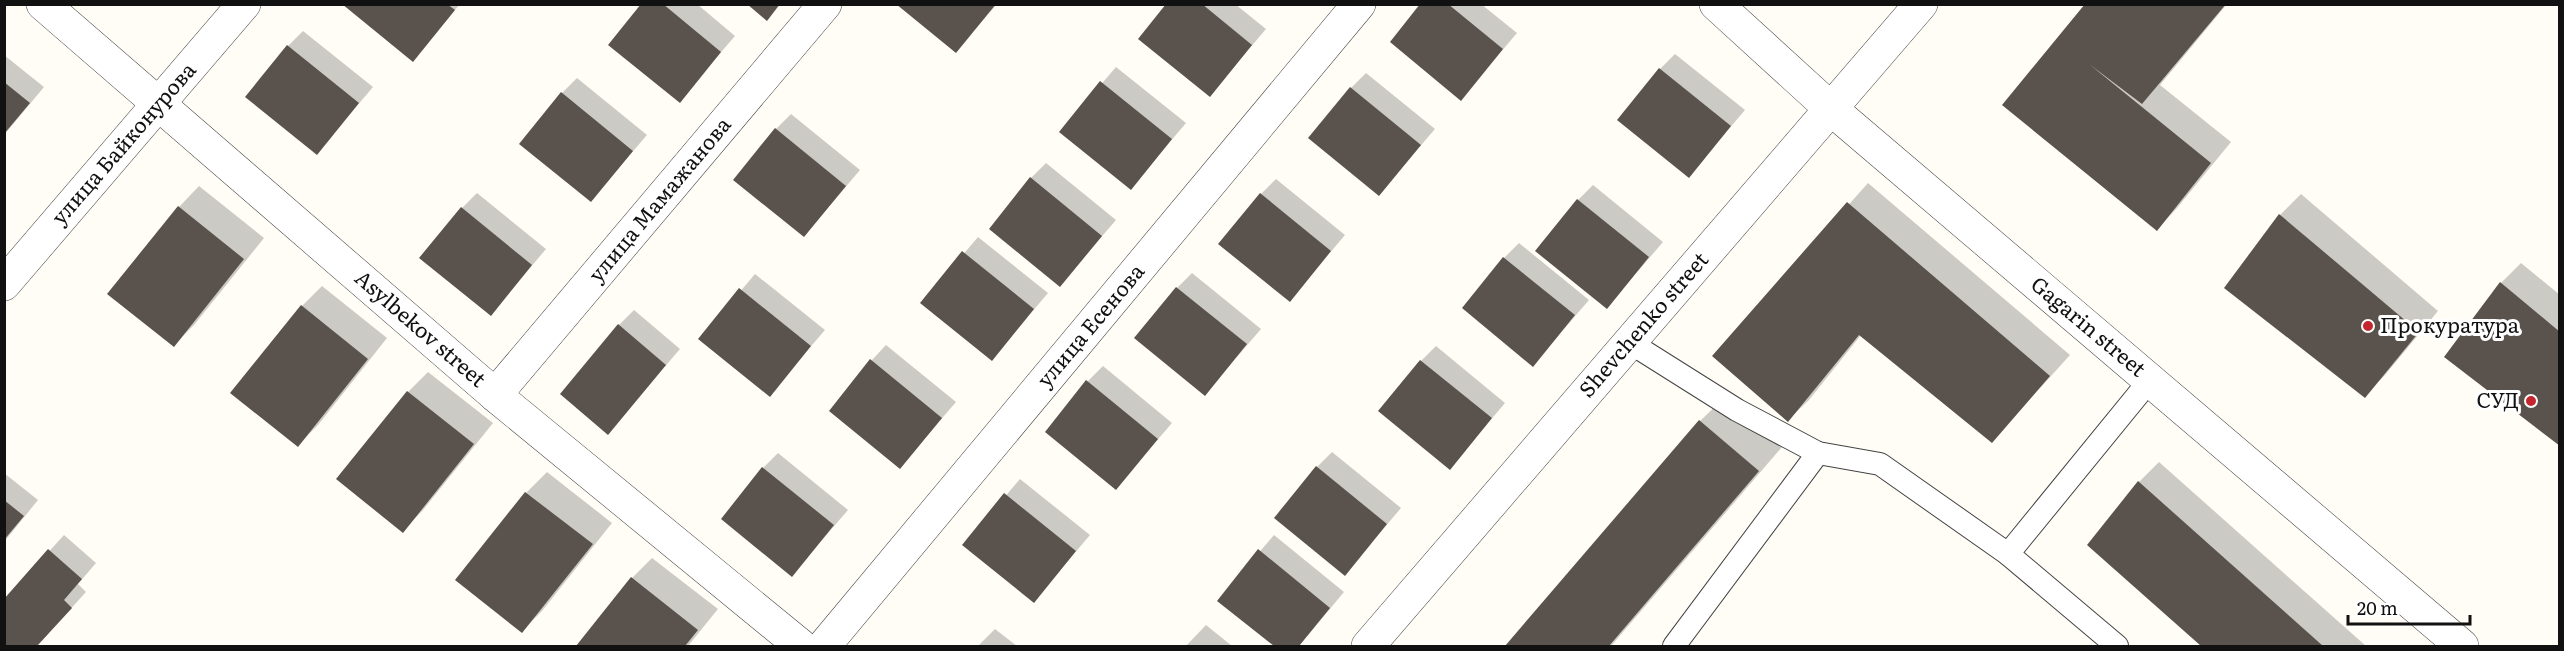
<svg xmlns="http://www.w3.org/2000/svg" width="2564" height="651" font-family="Literata,serif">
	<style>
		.shadow { fill: #0003 }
		.building { fill: #5a524d }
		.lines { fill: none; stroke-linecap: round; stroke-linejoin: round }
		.service-casing { stroke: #444; stroke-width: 24 }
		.minor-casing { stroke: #444; stroke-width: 34 }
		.tertiary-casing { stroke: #444; stroke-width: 34 }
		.service { stroke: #fff; stroke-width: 22 }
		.minor { stroke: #fff; stroke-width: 33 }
		.tertiary { stroke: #fff; stroke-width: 33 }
		.poi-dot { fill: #c4262e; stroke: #fff; stroke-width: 2 }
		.labels { text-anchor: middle; stroke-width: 6; stroke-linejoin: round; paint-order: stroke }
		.street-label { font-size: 21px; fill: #111; stroke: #fff }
		.poi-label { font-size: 21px; fill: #111; stroke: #fff; text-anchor: start }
	</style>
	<rect width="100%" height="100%" fill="#fffdf5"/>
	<g class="shadow">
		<path d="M344,4h116l-47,56z"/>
		<path d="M643,4h54l38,32 -56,65z"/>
		<path d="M899,4h98l-41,47z"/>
		<path d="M1168,4h67l31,25 -56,66z"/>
		<path d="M1422,4h59l36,29 -56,66z"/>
		<path d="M2088,4h139l-67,81 71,57 -54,66 -20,21 -153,-124z"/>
		<path d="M303,31l70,56 -56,66 -29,-107z"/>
		<path d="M1675,54l70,56 -56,66 -29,-107z"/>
		<path d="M4,55l40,32 -40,48z"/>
		<path d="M1116,67l70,56 -55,65 -70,-57z"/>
		<path d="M1366,73l69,56 -56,65 -28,-106z"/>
		<path d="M577,78l70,57 -56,65 -29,-107z"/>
		<path d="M791,114l69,56 -56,66 -28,-107z"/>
		<path d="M1046,163l70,57 -56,65 -29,-107z"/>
		<path d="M1276,179l69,56 -55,65 -29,-106z"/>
		<path d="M1868,183l202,172 -78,86 -131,-106 -52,65 -21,20 -74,-64z"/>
		<path d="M1593,185l70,57 -56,65 -29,-107z"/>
		<path d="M199,186l65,52 -70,87 -20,20 5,-138z"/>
		<path d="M477,193l69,56 -55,65 -29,-106z"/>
		<path d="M2301,194l137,117 -53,64 -20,21 -139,-108 54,-73z"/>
		<path d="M978,237l70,56 -56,66 -70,-56z"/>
		<path d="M1519,243l70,57 -56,65 -29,-107z"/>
		<path d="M2521,263l39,32v149l-59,-161z"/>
		<path d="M1192,273l69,56 -56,65 -28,-106z"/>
		<path d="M755,274l70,56 -56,65 -69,-56z"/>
		<path d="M322,286l65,52 -69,87 -20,20 4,-139z"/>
		<path d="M634,310l46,39 -72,84 11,-108z"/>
		<path d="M886,345l70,57 -56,65 -28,-107z"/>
		<path d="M1436,346l69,57 -55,65 -29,-107z"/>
		<path d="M1103,366l69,57 -56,65 -28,-107z"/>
		<path d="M428,372l65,51 -70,87 -20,21 5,-139z"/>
		<path d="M1724,398l58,49 -171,199h-104l193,-225z"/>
		<path d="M1332,452l69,56 -56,66 -28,-107z"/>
		<path d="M778,453l70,57 -56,65 -29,-107z"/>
		<path d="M2159,462l207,184h-163l-114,-102 50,-62z"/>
		<path d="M547,472l65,51 -70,88 -20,20 -65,-51 69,-87z"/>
		<path d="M4,473l34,27 -34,42z"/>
		<path d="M1020,479l70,56 -56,66 -70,-56z"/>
		<path d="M64,535l32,28 -18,21 8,8 -49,54h-33v-45z"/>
		<path d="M1274,535l70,57 -45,54h-23l-57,-46z"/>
		<path d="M652,558l66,51 -30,37h-110l54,-68z"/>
		<path d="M1206,625l26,21h-46z"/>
		<path d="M995,629l22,17h-39z"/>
	</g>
	<g class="building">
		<path d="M342,4h105l8,6 -42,52z"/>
		<path d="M641,4h22l58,48 -41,51 -72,-58z"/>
		<path d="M747,4h33l-13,17z"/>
		<path d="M896,4h100l-40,49z"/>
		<path d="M1166,4h36l50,41 -42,52 -72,-58z"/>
		<path d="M1420,4h28l55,45 -42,52 -71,-59z"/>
		<path d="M2085,4h141l-84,100 -53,-40 122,99 -54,68 -155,-126z"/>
		<path d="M287,45l72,58 -42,52 -72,-58z"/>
		<path d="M1659,68l72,58 -42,52 -72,-58z"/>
		<path d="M1100,81l72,58 -41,51 -72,-58z"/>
		<path d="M4,82l26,21 -26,31z"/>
		<path d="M1350,87l71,58 -42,51 -71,-58z"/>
		<path d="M561,92l72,59 -42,51 -72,-58z"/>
		<path d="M775,128l71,58 -42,51 -71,-57z"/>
		<path d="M1030,177l72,59 -42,51 -71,-58z"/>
		<path d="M1260,193l71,58 -41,51 -72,-58z"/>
		<path d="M1577,199l72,58 -42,52 -72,-58z"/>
		<path d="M1847,202l203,174 -58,67 -133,-108 -71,87 -76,-66z"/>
		<path d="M178,206l66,53 -70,88 -67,-53z"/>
		<path d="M461,207l71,58 -41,51 -72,-58z"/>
		<path d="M2279,214l140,118 -54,66 -141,-110z"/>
		<path d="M962,251l72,58 -42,52 -72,-58z"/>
		<path d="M1503,257l72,58 -42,52 -71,-59z"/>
		<path d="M2500,282l60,50v114l-116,-89z"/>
		<path d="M1176,287l71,57 -42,52 -71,-58z"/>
		<path d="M739,288l72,58 -41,51 -72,-58z"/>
		<path d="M301,305l67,54 -70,88 -68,-54z"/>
		<path d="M618,324l48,41 -58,70 -48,-41z"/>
		<path d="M870,359l72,59 -42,51 -71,-58z"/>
		<path d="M1420,360l72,58 -42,52 -72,-59z"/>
		<path d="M1086,380l72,59 -42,51 -71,-58z"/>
		<path d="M407,391l67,53 -71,89 -67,-54z"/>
		<path d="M1699,420l60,51 -150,175h-104z"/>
		<path d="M1316,466l71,58 -42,52 -71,-58z"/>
		<path d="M762,467l72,58 -42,52 -71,-58z"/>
		<path d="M2138,481l185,165h-122l-114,-101z"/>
		<path d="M525,492l68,52 -71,89 -67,-53z"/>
		<path d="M1004,493l72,58 -42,52 -72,-58z"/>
		<path d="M4,500l20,16 -20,24z"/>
		<path d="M48,549l34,30 -18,21 8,8 -35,38h-33v-47z"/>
		<path d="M1258,549l72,59 -31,38h-25l-57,-45z"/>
		<path d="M631,577l67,53 -13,16h-109z"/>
	</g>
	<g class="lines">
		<defs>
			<g id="service">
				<path d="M1629,342l108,68 81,43 62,11 128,90"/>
				<path d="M1674,646l144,-193"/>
				<path d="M2117,646l-109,-92 142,-174"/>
			</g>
			<g id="minor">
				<path d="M43,4l452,391 306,251"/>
				<path d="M4,284l240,-280"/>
				<path d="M495,395l330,-391"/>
				<path d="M824,646l535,-642"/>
			</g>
			<g id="tertiary">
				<path d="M1716,4l114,104 632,538"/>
				<path d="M1368,646l553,-642"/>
			</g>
		</defs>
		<use href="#service" class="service-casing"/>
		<use href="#minor" class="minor-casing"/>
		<use href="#tertiary" class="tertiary-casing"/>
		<use href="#service" class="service"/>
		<use href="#minor" class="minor"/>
		<use href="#tertiary" class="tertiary"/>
	</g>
	<g class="poi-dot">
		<circle cx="2368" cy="326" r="6"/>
		<circle cx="2531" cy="401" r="6"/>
	</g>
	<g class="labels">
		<g class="street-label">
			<text transform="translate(124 144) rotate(-49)" y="7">улица Байконурова</text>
			<text transform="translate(660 200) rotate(-50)" y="7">улица Мамажанова</text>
			<text transform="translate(1644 325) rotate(-49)" y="7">Shevchenko street</text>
			<text transform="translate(1091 326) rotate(-50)" y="7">улица Есенова</text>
			<text transform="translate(2088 327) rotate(40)" y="7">Gagarin street</text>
			<text transform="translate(420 329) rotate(41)" y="7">Asylbekov street</text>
		</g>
		<g class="poi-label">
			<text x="2380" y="333">Прокуратура</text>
			<text x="2519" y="408" text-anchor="end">СУД</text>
		</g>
	</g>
	<rect width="2564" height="651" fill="none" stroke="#111111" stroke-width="12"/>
	<path d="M2348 615v9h122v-9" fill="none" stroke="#111111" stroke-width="3"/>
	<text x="2357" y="615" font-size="18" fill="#111111" stroke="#ffffff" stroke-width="4.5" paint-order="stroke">20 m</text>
</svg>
